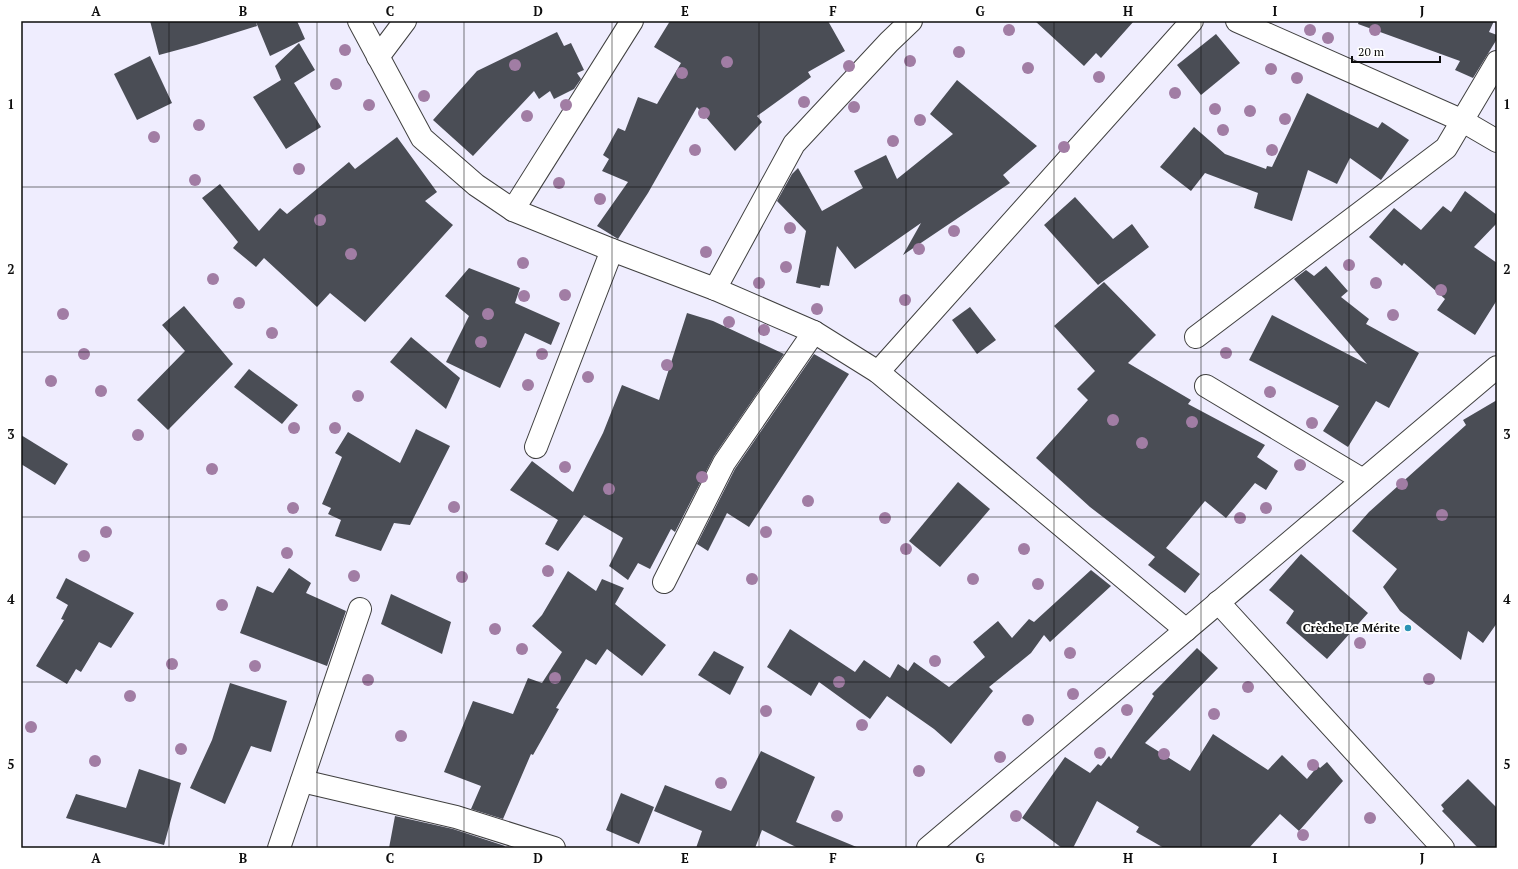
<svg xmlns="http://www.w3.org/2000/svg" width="1518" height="869" font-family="'PT Serif',serif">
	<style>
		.building { fill: #4a4d55 }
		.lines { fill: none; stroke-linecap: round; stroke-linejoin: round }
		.minor-casing { stroke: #404040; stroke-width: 24 }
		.minor { stroke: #fff; stroke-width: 22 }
		.tree { fill: #a17da4 }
		.grid { fill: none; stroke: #0d0d0d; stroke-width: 1; stroke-opacity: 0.55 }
		.poi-dot { fill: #2c93b5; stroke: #fff; stroke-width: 1.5 }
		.labels { text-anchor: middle; stroke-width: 4; stroke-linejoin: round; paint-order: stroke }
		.poi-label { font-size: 12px; font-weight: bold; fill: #0d0d0d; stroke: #fff; text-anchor: end }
		.neatline { fill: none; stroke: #0d0d0d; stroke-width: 1.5 }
		.grid-label { font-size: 13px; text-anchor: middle; font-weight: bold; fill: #0d0d0d }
	</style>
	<rect width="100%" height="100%" fill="#efedfe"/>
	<g class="building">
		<path d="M150,21h147l8,18 -35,17 -14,-34 1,4 -61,19 -37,10z"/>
		<path d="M670,21h158l17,30 -37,21 3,5 -54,39 5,6 -27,29 -38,-44 -49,86 -30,46 -21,-13 31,-44 -26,-11 7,-12 -6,-4 15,-27 7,3 13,-34 19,7 24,-41 -27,-16z"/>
		<path d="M1035,21h99l-33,37 -5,-5 -12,13z"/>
		<path d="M1359,21h135l-5,11 8,3v4l-24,39 -18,-8 5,-9 -102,-37z"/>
		<path d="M557,32l7,14 7,-3 13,27 -7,3 4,6 -7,10 -20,10 -4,-8 -11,8 -5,-8 -61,65 -40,-36 44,-49z"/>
		<path d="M1216,34l24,29 -39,32 -24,-30z"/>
		<path d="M299,43l16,27 -21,13 27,44 -35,22 -33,-52 28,-17 -6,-14z"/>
		<path d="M150,56l22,47 -35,17 -23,-46z"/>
		<path d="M957,80l80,66 -34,29 7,8 -107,72 18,-32 -66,46 -18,-23 -8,40 -8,-1 -1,3 -24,-5 10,-52 -29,-30 15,-27 6,-6 24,43 41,-23 -9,-17 32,-16 11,24 56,-45 -23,-20z"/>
		<path d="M1307,93l71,35 4,-6 27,18 -28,40 -31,-22 -13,26 -29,-14 -16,51 -38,-13 4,-15 -53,-20 -14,18 -31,-24 34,-40 31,27 41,15 1,-3 5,1z"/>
		<path d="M397,137l40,55 -12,9 28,24 -88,97 -35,-29 -13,14 -53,-49 -8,9 -23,-19 5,-6 -36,-44 18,-14 39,47 21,-23 7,6 62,-52 6,7z"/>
		<path d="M1465,191l32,24v8l-23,24 23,16v37l-22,35 -38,-25 8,-11 -41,-36 -2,3 -33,-29 25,-29 27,22 22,-24 8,6z"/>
		<path d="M1075,197l38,42 19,-15 17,23 -51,38 -54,-60z"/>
		<path d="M1326,266l22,25 -7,6 28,22 -3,5 53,29 -30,55 -13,-7 -28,46 -25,-16 16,-25 -90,-46 23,-45 95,49 -73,-85 12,-9 8,6z"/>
		<path d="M469,268l51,20 -5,15 45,20 -9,22 -26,-12 -25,55 -54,-26 23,-46 -24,-20z"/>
		<path d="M1104,282l52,53 -28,28 63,37 -3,4 77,41 -8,12 21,14 -12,19 -11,-7 -29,35 -21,-17 -39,47 34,26 -15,19 -37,-28 7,-8 -65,-50 -54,-49 52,-58 -11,-11 18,-18 -41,-45z"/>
		<path d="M184,306l49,58 -65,66 -31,-30 48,-49 -23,-26z"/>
		<path d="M970,307l26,33 -19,14 -25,-34z"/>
		<path d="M687,313l26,8 71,33 -70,102 -39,76 -4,-3 -21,40 -12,-6 -10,17 -19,-14 14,-28 -39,-23 -26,36 -13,-7 13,-24 -48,-30 22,-29 41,31 30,-59 19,-48 37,15z"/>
		<path d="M411,337l49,41 -14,31 -56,-47z"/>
		<path d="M814,354l35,20 -100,153 -22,-14 -19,38 -11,-7 38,-75z"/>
		<path d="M249,369l49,36 -16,19 -48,-37z"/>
		<path d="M1497,400v223l-14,20 -15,-12 -7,29 -61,-49 -17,-24 14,-18 -45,-38 17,-19 97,-87 -3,-5z"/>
		<path d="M416,429l34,17 -40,79 -16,-2 -13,28 -46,-15 6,-16 -13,-6 3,-6 -9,-4 20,-47 -7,-4 13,-21 52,31z"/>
		<path d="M21,435l47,29 -13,21 -34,-21z"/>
		<path d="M958,482l32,27 -50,58 -31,-26z"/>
		<path d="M1301,554l67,59 -41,46 -41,-36 8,-12 -25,-21z"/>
		<path d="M289,568l22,15 -5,10 40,18 -19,55 -87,-33 17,-47 16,7z"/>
		<path d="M1091,570l20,16 -61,56 -6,-7 -13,18 -42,34 4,4 -42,53 -17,-15 -47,-33 -17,23 -51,-37 -8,14 -44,-29 23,-38 65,43 9,-12 26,18 8,-14 10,7 6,-9 35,25 36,-30 -12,-15 25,-21 14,17 17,-19 5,3z"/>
		<path d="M568,571l28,20 6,-12 22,9 -9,16 51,41 -24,31 -35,-27 -11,16 -10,-6 -30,49 3,1 -26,46 -2,-1 -28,65 -32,-10 10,-23 -37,-14 29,-71 40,13 15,-36 14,5 20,-31 -30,-26 10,-11z"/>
		<path d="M66,578l68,35 -23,35 -12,-6 -18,30 -5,-3 -9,15 -31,-18 28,-46 -3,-1 7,-14 -12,-7z"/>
		<path d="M391,594l60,28 -9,32 -61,-30z"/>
		<path d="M1197,648l21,20 -73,75 45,28 23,-37 55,36 14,-15 25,24 11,-13 2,2 7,-6 16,19 -44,50 -19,-17 -31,34h-85l-28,-16 3,-5 -42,-26 -24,47h-11l-40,-30 43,-61 25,16 8,-9 3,2 8,-10 2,3 43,-63 -2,-2z"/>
		<path d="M714,651l30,16 -14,28 -32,-20z"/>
		<path d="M230,683l57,18 -16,51 -20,-6 -26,58 -35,-16 22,-48z"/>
		<path d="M761,751l54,26 -19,45 63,26h-61l-36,-18 -7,18h-59l6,-17 -48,-20 11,-26 66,26z"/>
		<path d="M139,769l42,14 -17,62 -98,-27 10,-24 50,14z"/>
		<path d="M1468,779l29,29v40h-19l-36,-37 2,-2 -3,-4z"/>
		<path d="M621,793l33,14 -15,37 -33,-14z"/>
		<path d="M395,816l58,13 52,17 -1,2h-115z"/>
	</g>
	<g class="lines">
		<defs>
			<g id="minor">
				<path d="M359,21l63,117 54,47 37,25 99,40 103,39 99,43 64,40 308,258"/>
				<path d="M1237,21l224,99 36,21"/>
				<path d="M378,57l27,-36"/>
				<path d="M513,210l119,-189"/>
				<path d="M715,289l79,-145 95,-102 22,-21"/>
				<path d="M1196,337l250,-189 51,-86"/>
				<path d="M878,372l314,-351"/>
				<path d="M1206,386l157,94"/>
				<path d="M536,447l76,-197"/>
				<path d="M664,582l60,-119 90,-131"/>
				<path d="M1218,602l225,246"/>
				<path d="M302,781l154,36 98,31"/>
				<path d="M279,848l81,-239"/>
				<path d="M928,848l569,-481"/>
			</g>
		</defs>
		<use href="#minor" class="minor-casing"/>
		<use href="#minor" class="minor"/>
	</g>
	<g class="tree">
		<circle cx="1009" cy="30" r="6"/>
		<circle cx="1310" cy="30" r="6"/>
		<circle cx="1375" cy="30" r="6"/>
		<circle cx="1328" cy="38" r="6"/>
		<circle cx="345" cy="50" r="6"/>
		<circle cx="959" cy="52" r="6"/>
		<circle cx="910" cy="61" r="6"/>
		<circle cx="727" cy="62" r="6"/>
		<circle cx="515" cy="65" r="6"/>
		<circle cx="849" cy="66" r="6"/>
		<circle cx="1028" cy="68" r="6"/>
		<circle cx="1271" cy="69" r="6"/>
		<circle cx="682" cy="73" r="6"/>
		<circle cx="1099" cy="77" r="6"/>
		<circle cx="1297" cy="78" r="6"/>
		<circle cx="336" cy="84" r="6"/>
		<circle cx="1175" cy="93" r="6"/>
		<circle cx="424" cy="96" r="6"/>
		<circle cx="804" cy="102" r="6"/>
		<circle cx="369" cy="105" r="6"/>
		<circle cx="566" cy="105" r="6"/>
		<circle cx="854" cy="107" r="6"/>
		<circle cx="1215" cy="109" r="6"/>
		<circle cx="1250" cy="111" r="6"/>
		<circle cx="704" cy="113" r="6"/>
		<circle cx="527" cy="116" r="6"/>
		<circle cx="1285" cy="119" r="6"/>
		<circle cx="920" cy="120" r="6"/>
		<circle cx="199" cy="125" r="6"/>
		<circle cx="1223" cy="130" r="6"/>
		<circle cx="154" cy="137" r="6"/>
		<circle cx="893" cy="141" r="6"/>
		<circle cx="1064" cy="147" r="6"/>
		<circle cx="695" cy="150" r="6"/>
		<circle cx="1272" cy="150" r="6"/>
		<circle cx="299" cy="169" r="6"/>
		<circle cx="195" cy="180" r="6"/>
		<circle cx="559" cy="183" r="6"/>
		<circle cx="600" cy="199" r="6"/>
		<circle cx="320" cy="220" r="6"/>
		<circle cx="790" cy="228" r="6"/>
		<circle cx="954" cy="231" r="6"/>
		<circle cx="919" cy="249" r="6"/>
		<circle cx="706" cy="252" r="6"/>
		<circle cx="351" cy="254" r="6"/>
		<circle cx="523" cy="263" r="6"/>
		<circle cx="1349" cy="265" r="6"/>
		<circle cx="786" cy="267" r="6"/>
		<circle cx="213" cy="279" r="6"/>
		<circle cx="759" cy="283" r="6"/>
		<circle cx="1376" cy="283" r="6"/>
		<circle cx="1441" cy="290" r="6"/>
		<circle cx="565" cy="295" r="6"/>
		<circle cx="524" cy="296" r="6"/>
		<circle cx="905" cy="300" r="6"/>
		<circle cx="239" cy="303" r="6"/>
		<circle cx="817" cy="309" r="6"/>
		<circle cx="63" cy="314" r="6"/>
		<circle cx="488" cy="314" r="6"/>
		<circle cx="1393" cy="315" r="6"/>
		<circle cx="729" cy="322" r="6"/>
		<circle cx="764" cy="330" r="6"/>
		<circle cx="272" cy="333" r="6"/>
		<circle cx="481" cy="342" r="6"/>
		<circle cx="1226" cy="353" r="6"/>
		<circle cx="84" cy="354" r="6"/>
		<circle cx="542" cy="354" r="6"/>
		<circle cx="667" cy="365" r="6"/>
		<circle cx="588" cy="377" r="6"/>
		<circle cx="51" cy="381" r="6"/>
		<circle cx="528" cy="385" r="6"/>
		<circle cx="101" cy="391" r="6"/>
		<circle cx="1270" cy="392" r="6"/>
		<circle cx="358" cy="396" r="6"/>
		<circle cx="1113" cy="420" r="6"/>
		<circle cx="1192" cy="422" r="6"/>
		<circle cx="1312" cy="423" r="6"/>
		<circle cx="294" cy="428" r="6"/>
		<circle cx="335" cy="428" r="6"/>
		<circle cx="138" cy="435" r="6"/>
		<circle cx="1142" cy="443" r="6"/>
		<circle cx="1300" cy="465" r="6"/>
		<circle cx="565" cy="467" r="6"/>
		<circle cx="212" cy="469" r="6"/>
		<circle cx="702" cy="477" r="6"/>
		<circle cx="1402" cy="484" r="6"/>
		<circle cx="609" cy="489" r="6"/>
		<circle cx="808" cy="501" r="6"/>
		<circle cx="454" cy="507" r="6"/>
		<circle cx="293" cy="508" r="6"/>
		<circle cx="1266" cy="508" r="6"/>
		<circle cx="1442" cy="515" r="6"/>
		<circle cx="885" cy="518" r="6"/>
		<circle cx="1240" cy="518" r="6"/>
		<circle cx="106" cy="532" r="6"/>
		<circle cx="766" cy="532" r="6"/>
		<circle cx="906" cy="549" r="6"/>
		<circle cx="1024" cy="549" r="6"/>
		<circle cx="287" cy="553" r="6"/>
		<circle cx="84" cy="556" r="6"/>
		<circle cx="548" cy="571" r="6"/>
		<circle cx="354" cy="576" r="6"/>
		<circle cx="462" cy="577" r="6"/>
		<circle cx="752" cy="579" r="6"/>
		<circle cx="973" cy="579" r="6"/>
		<circle cx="1038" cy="584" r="6"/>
		<circle cx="222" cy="605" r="6"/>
		<circle cx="495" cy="629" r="6"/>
		<circle cx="1360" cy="643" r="6"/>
		<circle cx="522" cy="649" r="6"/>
		<circle cx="1070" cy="653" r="6"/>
		<circle cx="935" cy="661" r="6"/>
		<circle cx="172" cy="664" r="6"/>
		<circle cx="255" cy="666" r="6"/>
		<circle cx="555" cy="678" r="6"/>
		<circle cx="1429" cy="679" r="6"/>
		<circle cx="368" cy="680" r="6"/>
		<circle cx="839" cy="682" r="6"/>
		<circle cx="1248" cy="687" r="6"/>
		<circle cx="1073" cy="694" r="6"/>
		<circle cx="130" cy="696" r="6"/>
		<circle cx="1127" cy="710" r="6"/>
		<circle cx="766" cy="711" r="6"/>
		<circle cx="1214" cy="714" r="6"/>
		<circle cx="1028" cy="720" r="6"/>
		<circle cx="862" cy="725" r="6"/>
		<circle cx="31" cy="727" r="6"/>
		<circle cx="401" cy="736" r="6"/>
		<circle cx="181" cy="749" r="6"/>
		<circle cx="1100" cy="753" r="6"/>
		<circle cx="1164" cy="754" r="6"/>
		<circle cx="1000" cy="757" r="6"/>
		<circle cx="95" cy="761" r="6"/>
		<circle cx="1313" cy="765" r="6"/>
		<circle cx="919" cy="771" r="6"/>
		<circle cx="721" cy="783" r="6"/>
		<circle cx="837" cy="816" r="6"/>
		<circle cx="1016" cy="816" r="6"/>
		<circle cx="1370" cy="818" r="6"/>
		<circle cx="1303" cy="835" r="6"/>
	</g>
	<path class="grid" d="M169,21v827M317,21v827M464,21v827M612,21v827M759,21v827M906,21v827M1054,21v827M1201,21v827M1349,21v827M21,187h1476M21,352h1476M21,517h1476M21,682h1476"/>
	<circle class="poi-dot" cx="1408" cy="628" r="4"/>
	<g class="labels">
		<g class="poi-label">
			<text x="1400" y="632">Crèche Le Mérite</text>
		</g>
	</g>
	<rect width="1518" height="869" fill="none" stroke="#ffffff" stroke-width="44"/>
	<path d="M1352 56v6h88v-6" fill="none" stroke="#0d0d0d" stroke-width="2"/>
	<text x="1358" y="56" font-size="12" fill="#0d0d0d" stroke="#ffffff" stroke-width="3" paint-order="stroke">20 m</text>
	<rect x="22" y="22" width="1474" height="825" class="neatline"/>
	<g class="grid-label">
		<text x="96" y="16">A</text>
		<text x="243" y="16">B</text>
		<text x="390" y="16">C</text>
		<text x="538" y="16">D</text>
		<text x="685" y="16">E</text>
		<text x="833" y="16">F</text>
		<text x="980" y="16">G</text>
		<text x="1128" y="16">H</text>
		<text x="1275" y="16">I</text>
		<text x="1422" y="16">J</text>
		<text x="11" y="109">1</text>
		<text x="1507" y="109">1</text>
		<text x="11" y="274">2</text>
		<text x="1507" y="274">2</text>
		<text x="11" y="439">3</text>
		<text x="1507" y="439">3</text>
		<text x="11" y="604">4</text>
		<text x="1507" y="604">4</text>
		<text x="11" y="769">5</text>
		<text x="1507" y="769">5</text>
		<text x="96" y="863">A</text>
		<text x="243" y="863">B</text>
		<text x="390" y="863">C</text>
		<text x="538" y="863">D</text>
		<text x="685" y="863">E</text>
		<text x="833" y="863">F</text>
		<text x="980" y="863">G</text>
		<text x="1128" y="863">H</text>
		<text x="1275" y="863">I</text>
		<text x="1422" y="863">J</text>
	</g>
</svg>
